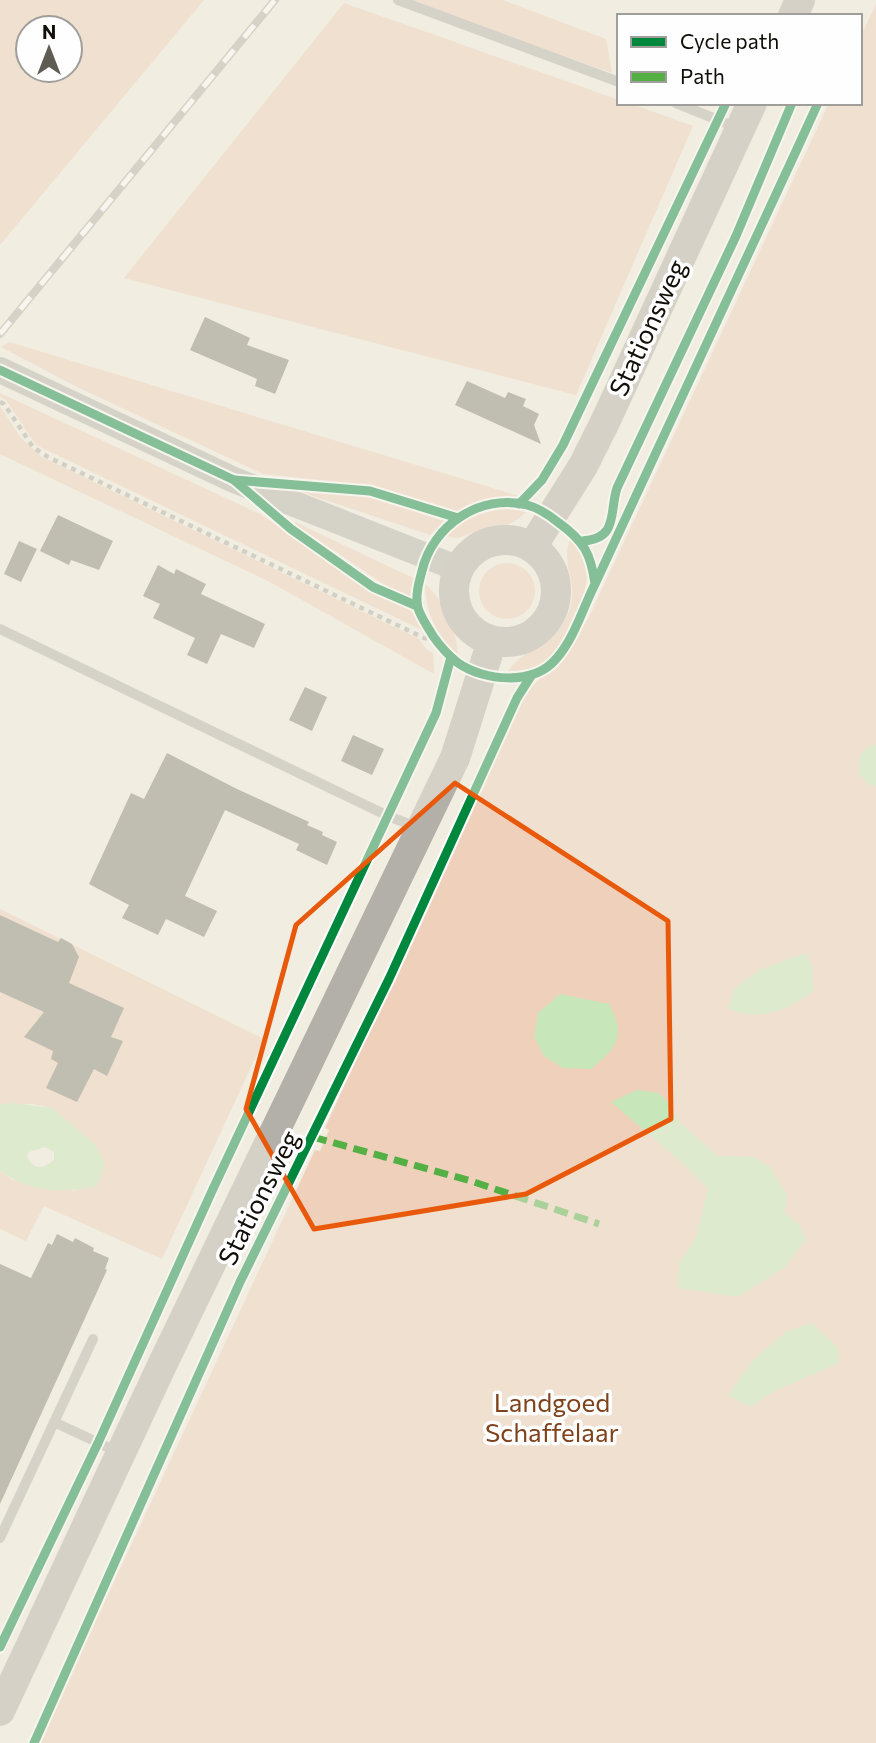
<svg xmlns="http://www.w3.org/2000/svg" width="876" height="1743" font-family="Commissioner,sans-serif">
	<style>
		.green { fill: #efd1bb; fill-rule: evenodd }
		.water { fill: #c7e6b9; fill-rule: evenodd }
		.building { fill: #868676 }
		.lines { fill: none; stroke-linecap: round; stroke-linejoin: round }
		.path { stroke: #aeaca4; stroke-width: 4.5; stroke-dasharray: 5 5; stroke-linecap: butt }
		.service { stroke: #b4b1ac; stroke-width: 10 }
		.tertiary { stroke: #b4b1ac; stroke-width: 26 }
		.secondary { stroke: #b3b0a9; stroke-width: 30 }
		.rail-casing { stroke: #b6b2aa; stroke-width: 8 }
		.rail { stroke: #fefefe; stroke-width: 5; stroke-dasharray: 16; stroke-linecap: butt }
		.quiet { stroke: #54b044; stroke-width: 7; stroke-dasharray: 14 7; stroke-linecap: butt }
		.cycleway-casing { stroke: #fefefe; stroke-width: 13 }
		.cycleway { stroke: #00873e; stroke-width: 9 }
		.marked { fill: none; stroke: #e8590c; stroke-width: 5; stroke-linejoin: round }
		.labels { text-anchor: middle; stroke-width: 7; stroke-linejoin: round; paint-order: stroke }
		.street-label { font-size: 26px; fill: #100e07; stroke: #fefefe }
		.park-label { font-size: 26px; fill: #7f431b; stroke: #fefefe }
	</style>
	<rect width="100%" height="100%" fill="#f1ede0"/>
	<g class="green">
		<path d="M0,0h204l-204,245zM28,28h42v42h-42z"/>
		<path d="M402,0h101l103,39 6,34z"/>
		<path d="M344,3l275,97v3h10l64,23 -117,269 -452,-117z"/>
		<path d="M876,4v1739h-837l276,-593 5,1 9,-21 -4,-2 195,-429 20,-21 14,-8 34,-51 241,-516h31v-65z"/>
		<path d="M9,342l510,154 -61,15 -12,-1 -78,-25 -105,-11 -190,-89 -72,-38z"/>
		<path d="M0,393l260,121 112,76 38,19 14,22 -388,-186 -30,-45 -6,-3z"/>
		<path d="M0,406l21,32 21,19 377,182 7,10 7,4 1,21 -164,-92 -270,-128z"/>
		<path d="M302,489l71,8 71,24 -14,14 -129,-43z"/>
		<path d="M508,509l18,3 -8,7 -11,6 -19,3 -31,10 -11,-2c18,-18 37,-25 62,-27z"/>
		<path d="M295,522l120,57 -1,20 -32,-16 -87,-59z"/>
		<path d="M570,540c37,36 3,78 -16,115 -12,12 -29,17 -46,16 20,-28 52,-25 63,-66 6,-23 -10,-43 -1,-65z"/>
		<circle cx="507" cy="591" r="28"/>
		<path d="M425,584c20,18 32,47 33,73 -21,-22 -32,-42 -33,-73z"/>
		<path d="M0,909l264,130 -102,220 -118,-53 -18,35 -26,-12v-58l13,9 62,11 -23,-83 -20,-4h-32z"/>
	</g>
	<g class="water">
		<path d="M876,745v41h-6l-11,-12 1,-19 8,-9z"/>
		<path d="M805,953l7,13 1,25c-23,19 -57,32 -85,17l6,-19 27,-20z"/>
		<path d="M560,994l49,10c17,32 9,43 -18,65l-28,-1 -19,-12 -10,-19 4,-24z"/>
		<path d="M637,1090l22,3 11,11 9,18 39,34 36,1 16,10 17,29 -2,17 15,12 6,15 -22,28 -46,29 -60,-9 1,-25 17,-25 12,-50 -29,-28 -68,-58z"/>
		<path d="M13,1103l39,5 44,37 9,20 -8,21c-35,8 -68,6 -97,-15v-67zM45,1147l9,5v8c-12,9 -20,11 -27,-4l2,-4z"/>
		<path d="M812,1323l26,25 1,15 -64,28 -25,16 -22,-12 25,-35 34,-29z"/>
	</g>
	<g class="building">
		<path d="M205,317l45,21 -3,7 42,15 -14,34 -20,-8 2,-7 -67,-29z"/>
		<path d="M467,381l38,17 3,-6 18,7 -3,7 16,8 -5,11 7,19 -86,-39z"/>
		<path d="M58,515l55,26 -14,29 -28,-10 -2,5 -29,-14z"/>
		<path d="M19,541l18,8 -16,33 -17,-8z"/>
		<path d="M158,565l16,9 2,-5 30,15 -5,10 64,30 -11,24 -33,-14 -14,30 -20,-9 8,-17 -42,-20 7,-14 -17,-8z"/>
		<path d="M305,687l22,10 -15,34 -23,-11z"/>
		<path d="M353,735l31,14 -12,26 -31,-14z"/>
		<path d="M167,753l68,35 74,34 -2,3 16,7 -1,3 15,7 -10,23 -31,-15 3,-6 -74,-34 -40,86 32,15 -13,26 -38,-18 -8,16 -36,-17 7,-13 -40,-21 42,-91 13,6z"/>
		<path d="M0,915l58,27 3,-4 11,6 7,13 -10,26 55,25 -13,29 12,4 -16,35 -13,-7 -17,33 -31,-14 12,-25 -7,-4 2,-8 -29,-14 20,-25 -44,-20z"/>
		<path d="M57,1234l16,8 2,-4 19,10 -1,3 16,7 -4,11 2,1 -107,234v-240l31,14 17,-35 4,2z"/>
	</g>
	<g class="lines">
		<path class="path" d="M0,402l4,2 29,43 15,10 376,181 12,2"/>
		<g class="service">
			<path d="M398,0l221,82"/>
			<path d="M676,103l62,25"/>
			<path d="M0,629l388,187 31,12"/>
			<path d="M54,1422l64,30"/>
			<path d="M0,1538l93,-199"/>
		</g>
		<path class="tertiary" d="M0,370l234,110 225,89"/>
		<g class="secondary">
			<path d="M793,16l7,-16"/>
			<circle cx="505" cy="591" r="51"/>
			<path d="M532,547l51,-81 23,-46 146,-317"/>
			<path d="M0,1711l164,-350 291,-603 37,-117"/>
		</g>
		<defs>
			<path id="rail" d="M0,334l275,-334"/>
		</defs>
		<use href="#rail" class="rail-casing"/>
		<use href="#rail" class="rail"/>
		<path class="quiet" d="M313,1137l158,44 128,43"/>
		<defs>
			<g id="cycleway">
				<path d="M0,370l234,110 57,49 82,58 44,19"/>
				<path d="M234,480l136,11 88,27"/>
				<path d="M519,504l23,-24 21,-35 163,-342"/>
				<path d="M582,541c37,-2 27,-29 35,-53l119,-252 56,-133"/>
				<path d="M595,584c-4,-30 -11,-43 -36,-61 -10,-8 -20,-15 -32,-18 -47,-12 -95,21 -105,66 -3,11 -7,25 -4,37 3,10 10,19 15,28 7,10 15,19 25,27 26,18 75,23 98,-4 18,-20 27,-51 39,-75l202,-435 21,-46"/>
				<path d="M0,1647l98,-204 114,-252 224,-478 15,-56"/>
				<path d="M34,1743l206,-461 149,-303 128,-281 14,-22"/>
			</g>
		</defs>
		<use href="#cycleway" class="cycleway-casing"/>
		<use href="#cycleway" class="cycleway"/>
	</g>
	<path d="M0 0H876V1743H0ZM455,783l213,138 3,198 -145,75 -212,35 -68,-120 50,-184z" fill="#f1ede0" fill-opacity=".55" fill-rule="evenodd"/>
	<path class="marked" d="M455,783l213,138 3,198 -145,75 -212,35 -68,-120 50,-184z"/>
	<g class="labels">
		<g class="street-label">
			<text transform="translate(648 328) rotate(-65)" y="9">Stationsweg</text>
			<text transform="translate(259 1198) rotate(-63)" y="9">Stationsweg</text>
		</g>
		<g class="park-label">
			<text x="552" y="1412">Landgoed<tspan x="552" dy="30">Schaffelaar</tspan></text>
		</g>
	</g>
	<rect x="617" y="14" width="245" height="91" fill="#fefefe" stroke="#9f9e9b" stroke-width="2"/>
	<rect x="631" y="37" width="35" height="10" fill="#00873e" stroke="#9f9e9b" stroke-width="2"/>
	<text x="680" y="49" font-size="21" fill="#100e07">Cycle path</text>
	<rect x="631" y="72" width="35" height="10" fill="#54b044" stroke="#9f9e9b" stroke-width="2"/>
	<text x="680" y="84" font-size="21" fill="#100e07">Path</text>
	<g transform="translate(49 49)"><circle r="33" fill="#fefefe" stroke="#9f9e9b" stroke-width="2"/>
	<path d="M0-5L12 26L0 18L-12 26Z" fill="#5f5c53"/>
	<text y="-10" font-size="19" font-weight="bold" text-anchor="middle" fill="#100e07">N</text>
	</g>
</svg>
